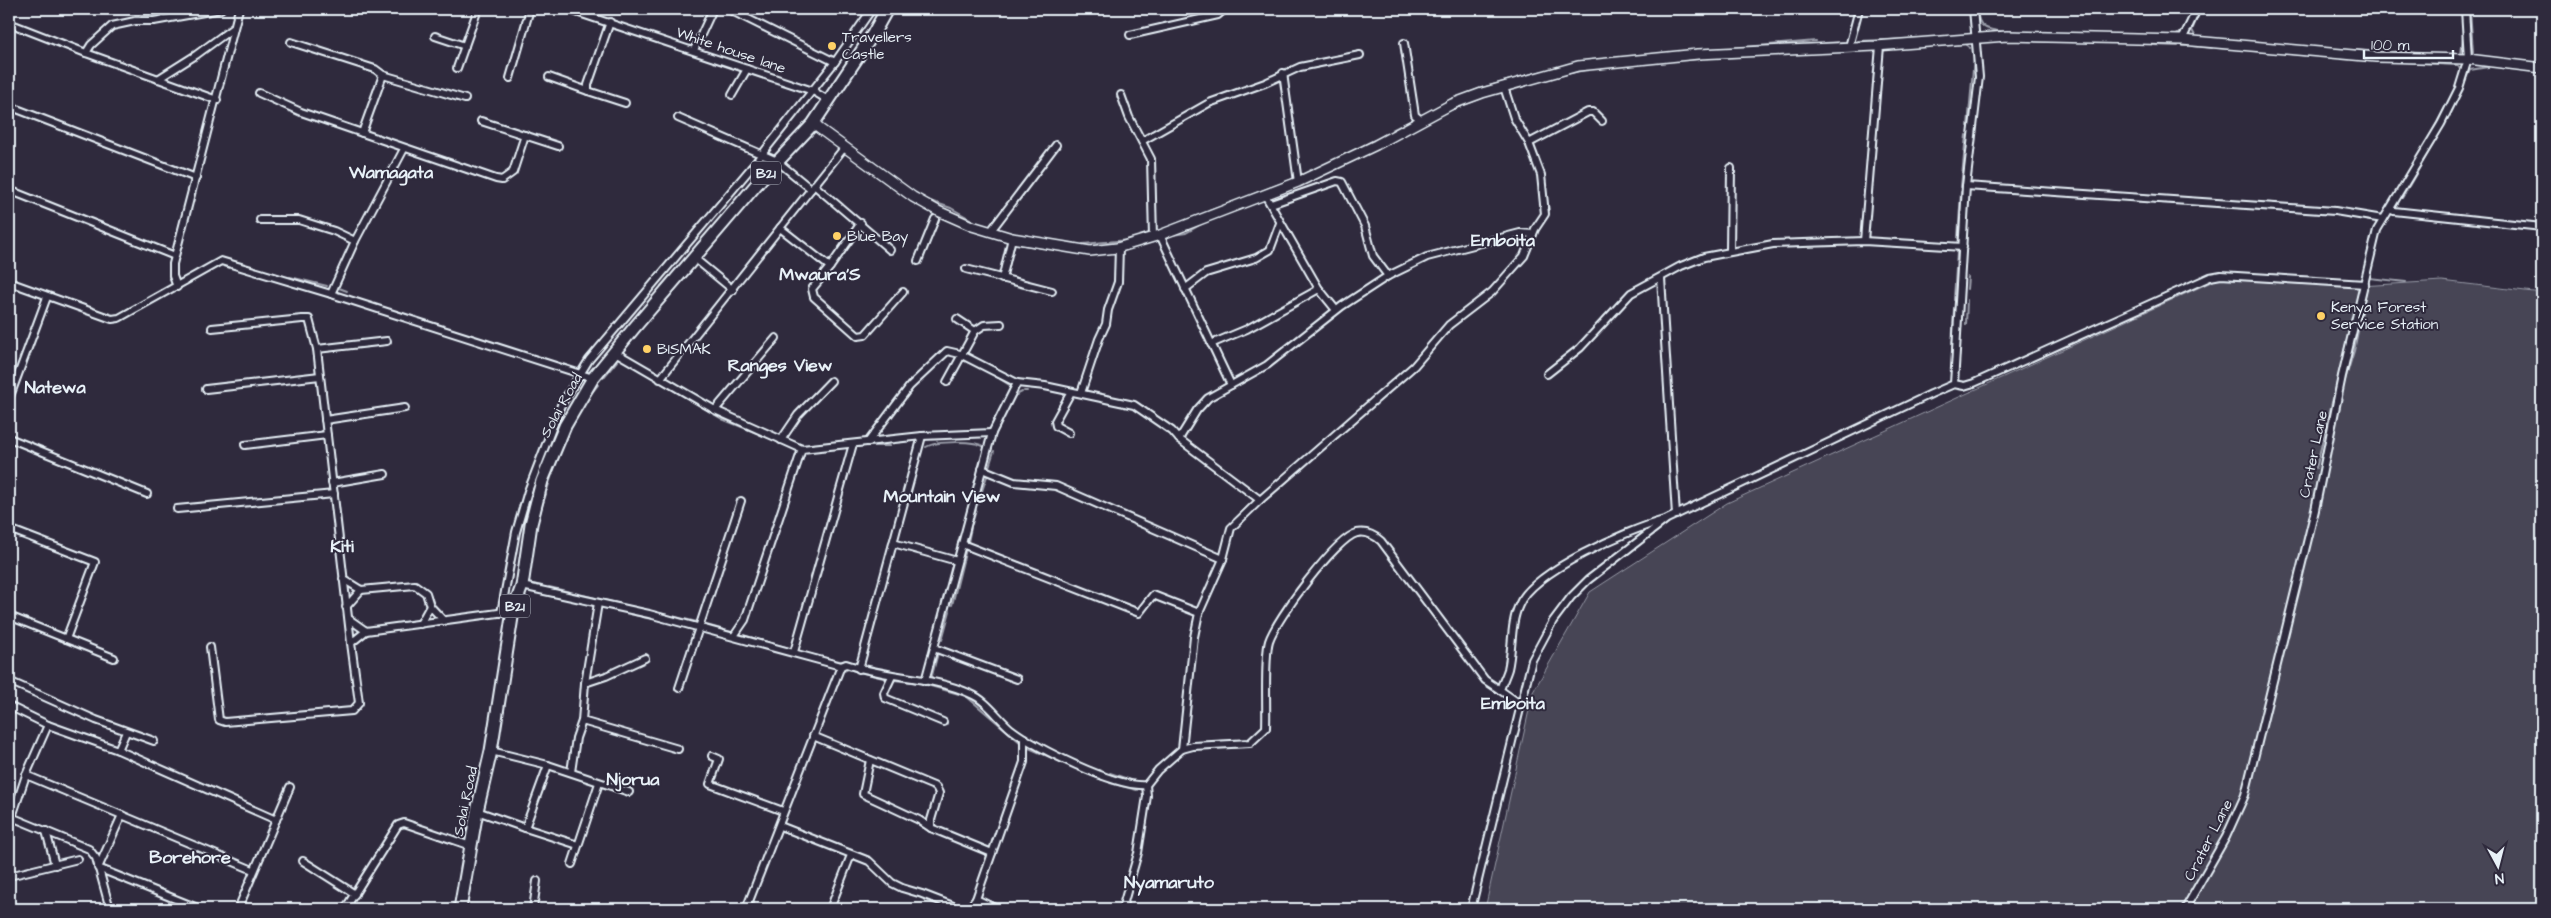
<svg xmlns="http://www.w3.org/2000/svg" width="2551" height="918" font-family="'Architects Daughter',sans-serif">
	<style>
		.green { fill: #464455; stroke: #979aa6 }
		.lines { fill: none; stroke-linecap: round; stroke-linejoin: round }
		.stream { stroke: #9c9fab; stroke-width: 2 }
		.street-casing { stroke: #e8f1f8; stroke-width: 10 }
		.secondary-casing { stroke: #e8f1f8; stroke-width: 12 }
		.highway-casing { stroke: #e8f1f8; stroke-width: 15 }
		.street { stroke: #2f2a3d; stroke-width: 6 }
		.secondary { stroke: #2f2a3d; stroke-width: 9 }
		.highway { stroke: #2f2a3d; stroke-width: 11 }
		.poi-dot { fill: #ffd166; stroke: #2f2a3d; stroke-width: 2 }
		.labels { text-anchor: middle; stroke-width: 4; stroke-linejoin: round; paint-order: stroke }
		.shield { fill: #2f2a3d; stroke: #b0b5c0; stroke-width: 1 }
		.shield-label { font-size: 14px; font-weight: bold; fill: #e8f1f8 }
		.poi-label { font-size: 15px; fill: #e8f1f8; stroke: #2f2a3d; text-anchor: start }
		.street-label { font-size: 15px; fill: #e8f1f8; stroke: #2f2a3d }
		.quarter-label { font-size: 18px; font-weight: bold; fill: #e8f1f8; stroke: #2f2a3d }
	</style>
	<rect width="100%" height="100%" fill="#2f2a3d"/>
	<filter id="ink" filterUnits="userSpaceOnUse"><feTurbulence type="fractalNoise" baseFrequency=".02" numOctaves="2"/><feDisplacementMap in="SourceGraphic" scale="10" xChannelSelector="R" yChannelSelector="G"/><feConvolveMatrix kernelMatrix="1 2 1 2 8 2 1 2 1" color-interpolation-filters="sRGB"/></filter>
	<g filter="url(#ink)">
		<path class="green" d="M2220,278l140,8 82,-5 100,12v616h-1057l48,-217 57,-100 137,-89z"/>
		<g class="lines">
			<g class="stream">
				<path d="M1970,9l1,16"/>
				<path d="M1977,9c1,21 11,21 29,23"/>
				<path d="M2470,9l3,43"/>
				<path d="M2175,36l8,-6"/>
				<path d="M2196,38l-4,-8 9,-21"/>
				<path d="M1858,41l54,-2"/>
				<path d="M2028,41l21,1"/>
				<path d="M2054,42h27"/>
				<path d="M1825,43l19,-1"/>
				<path d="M2129,43l17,1"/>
				<path d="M1953,44h12l5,4"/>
				<path d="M2153,45l25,1"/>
				<path d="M2182,46h6"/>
				<path d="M2193,46l19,2"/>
				<path d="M1733,48l83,-7"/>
				<path d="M2218,48l30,2"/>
				<path d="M2338,49l10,1"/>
				<path d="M2354,50l30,2"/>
				<path d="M2254,51l26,2"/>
				<path d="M2391,52l12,-1 18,3"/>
				<path d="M2290,54l21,2"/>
				<path d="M2461,56l2,-22"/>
				<path d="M1707,58l31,-1"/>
				<path d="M1598,60l68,-7"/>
				<path d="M1683,60l18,-1"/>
				<path d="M2401,62l54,3 3,1 4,6"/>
				<path d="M1561,75l24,-5"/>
				<path d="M1520,77l23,-6"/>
				<path d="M1453,99l29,-11 32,-9"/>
				<path d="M1445,112l45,-17"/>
				<path d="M1419,116l12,-5"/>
				<path d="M2444,125l26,-55 18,-3"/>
				<path d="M1968,126l6,-68"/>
				<path d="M1392,130l24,-12"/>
				<path d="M2423,148l22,-40"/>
				<path d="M408,152l12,4"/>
				<path d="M1349,153l37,-19"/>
				<path d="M878,177l26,19"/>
				<path d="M1316,178l39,-18"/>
				<path d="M1961,187l5,-52"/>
				<path d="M1251,195l45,-17"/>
				<path d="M2402,198l40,-69"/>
				<path d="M927,200l24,8 28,16"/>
				<path d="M749,203l4,-6"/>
				<path d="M1209,211l17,-6"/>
				<path d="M2383,214l2,-5"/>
				<path d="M1172,235l14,-2 19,-11"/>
				<path d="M1958,238l3,-46"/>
				<path d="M1062,242l12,1"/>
				<path d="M697,244l9,-9"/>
				<path d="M1015,244l38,5"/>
				<path d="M1083,244l46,-4"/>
				<path d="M290,277l37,9"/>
				<path d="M2369,278l37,4"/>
				<path d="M661,286l17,-19"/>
				<path d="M339,288l8,3"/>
				<path d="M1967,289l1,-12"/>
				<path d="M1954,300l3,-48"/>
				<path d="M647,305l5,-9"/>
				<path d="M1966,325l1,-25"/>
				<path d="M1952,349l2,-41"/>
				<path d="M624,350l9,-11"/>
				<path d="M966,352l17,10"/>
				<path d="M2344,352l16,-65"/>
				<path d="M2341,369l1,-9"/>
				<path d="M640,371h1"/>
				<path d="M992,374l6,4"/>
				<path d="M651,377l71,42 59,24"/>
				<path d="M603,378l14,-17"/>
				<path d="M1000,379l11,7 -1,3"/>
				<path d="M2342,390l12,-39 12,-60"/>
				<path d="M1024,391h3"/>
				<path d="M1016,395l6,-3"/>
				<path d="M586,400l12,-15"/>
				<path d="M569,432l5,-11"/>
				<path d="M866,446h24"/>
				<path d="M855,447l7,-1"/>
				<path d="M926,447c10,-6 49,-7 58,0"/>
				<path d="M843,448l7,-1"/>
				<path d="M2316,468l23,-94"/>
				<path d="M988,470l6,-19"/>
				<path d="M547,490l10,-31"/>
				<path d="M982,491l5,-15"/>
				<path d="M978,504l2,-10"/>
				<path d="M542,506l4,-12"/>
				<path d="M537,523l4,-13"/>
				<path d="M972,524l4,-14"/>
				<path d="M535,533l2,-7"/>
				<path d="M968,542l3,-14"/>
				<path d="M528,583l14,3"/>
				<path d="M549,587l148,35"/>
				<path d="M952,605l14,-56"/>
				<path d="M635,615l16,4"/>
				<path d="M658,620l25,6"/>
				<path d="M703,624l32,9"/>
				<path d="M743,635l50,14"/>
				<path d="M724,637l9,3"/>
				<path d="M942,640l8,-29"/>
				<path d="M801,652l43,10"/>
				<path d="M864,666l20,4"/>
				<path d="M844,671l4,-2 39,10"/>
				<path d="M931,679l7,-26"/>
				<path d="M894,680l25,3"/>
				<path d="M927,685l39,11 55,47"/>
				<path d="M1029,748l46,20"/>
				<path d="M1082,772l21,8"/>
				<path d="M1110,773l24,8"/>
				<path d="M1110,783l27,7"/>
			</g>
			<defs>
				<g id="street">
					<path d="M567,9l246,82 15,9"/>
					<path d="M728,9l107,53"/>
					<path d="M610,22l-22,63v6l37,12"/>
					<path d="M9,23l77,30 131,47"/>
					<path d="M1130,35l88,-20 7,-6"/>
					<path d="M435,36l30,10"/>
					<path d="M2182,40l15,-31"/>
					<path d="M291,42l84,27 8,6 -21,58"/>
					<path d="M1404,43l11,72 6,5"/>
					<path d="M1849,47l10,-38"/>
					<path d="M694,50l19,-41"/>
					<path d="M86,53l5,-8 21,-19 23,-5h19l67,-12"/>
					<path d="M457,68l21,-59"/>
					<path d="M1283,73l15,109"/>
					<path d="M383,75l82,24"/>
					<path d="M549,77l39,14"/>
					<path d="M510,78l20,-69"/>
					<path d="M158,79l38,-24 37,-27"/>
					<path d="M259,93l42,19 195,67 6,1 11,-8 12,-37"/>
					<path d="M732,95l15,-26"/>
					<path d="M1121,95l8,22 22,42 2,78"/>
					<path d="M9,106l187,72"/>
					<path d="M678,118l99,43 34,28"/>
					<path d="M481,121l77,25"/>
					<path d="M1142,141l67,-38 56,-20 35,-16 60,-12"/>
					<path d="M1529,143l59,-31h5l9,9"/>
					<path d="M844,148l-64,80 50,39 -18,22 2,8 44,39 7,-1 38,-43"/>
					<path d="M762,178l-11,-10 84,-106 37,-53"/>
					<path d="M814,185l76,65"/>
					<path d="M1966,186l369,25 48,8"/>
					<path d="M9,190l166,66"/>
					<path d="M1265,195l54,94 17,21"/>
					<path d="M1271,204l66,-23 5,1 23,44 8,30 15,20"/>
					<path d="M2390,209l4,2 148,16"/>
					<path d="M260,220h39l35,11 21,10"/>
					<path d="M990,232l66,-87"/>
					<path d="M1160,235l71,150"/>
					<path d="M1864,241l16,-195"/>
					<path d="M1730,250l1,-82"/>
					<path d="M693,257l40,33"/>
					<path d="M918,261l17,-42"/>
					<path d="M830,267l31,-44"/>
					<path d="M966,269l86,22"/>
					<path d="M1661,278l15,237"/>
					<path d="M1002,279l10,-41"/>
					<path d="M9,282l103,37 7,-1 102,-57 110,33 262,84"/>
					<path d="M177,287l-4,-11v-12l66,-255"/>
					<path d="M1185,289l21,-16 50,-15 14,-8 10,-27"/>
					<path d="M331,294l24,-53 49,-92"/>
					<path d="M212,328l90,-9h7l8,30 34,294"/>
					<path d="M975,331l9,-6 17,-1"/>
					<path d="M1211,344l36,-15 72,-40"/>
					<path d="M317,349l70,-8"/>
					<path d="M615,352l100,58 87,39 120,-13 70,-3"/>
					<path d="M1547,374l33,-26 51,-55 50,-27 23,-9 69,-13 91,-3 99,6"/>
					<path d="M660,379l120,-151"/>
					<path d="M947,382l28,-51 -18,-12"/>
					<path d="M1954,384l12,-198 13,-109 -6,-68"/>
					<path d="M206,389l114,-13"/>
					<path d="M1081,393l18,-54 7,-15 2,-14 10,-28 1,-35"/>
					<path d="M9,399l38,-102"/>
					<path d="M715,410l61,-72"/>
					<path d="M325,420l80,-12"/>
					<path d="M1069,433l-13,-7 -1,-5 16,-29"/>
					<path d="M9,438l138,56"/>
					<path d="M1179,439l81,61"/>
					<path d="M781,440l17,-25 33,-34"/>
					<path d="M868,442l42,-56 37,-35 13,3 57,29"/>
					<path d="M245,445l82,-10"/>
					<path d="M982,469l32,13 42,4 167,73"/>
					<path d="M332,483l53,-9"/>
					<path d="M177,509l157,-15"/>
					<path d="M9,529l86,33 -29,77"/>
					<path d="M893,543l64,18"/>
					<path d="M962,544l177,69 14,-18 46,18"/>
					<path d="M343,579l18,11 54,-5 11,8 4,13 -10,18"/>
					<path d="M522,586l127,28 192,52 5,-2c40,14 86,12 125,30 15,6 27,24 40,35 25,19 105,59 135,56l12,-15 24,-21 11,-3 57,-3 16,-15c1,-20 -2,-70 3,-87 7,-22 67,-103 88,-108 10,-2 17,2 24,8l104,139 15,10"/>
					<path d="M430,606l14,15"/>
					<path d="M346,607l15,-17"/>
					<path d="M501,613l15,-81 12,-41 33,-86 28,-45 162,-192"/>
					<path d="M9,616l105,42"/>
					<path d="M349,619l17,12 147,-20"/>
					<path d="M734,636l11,-16 57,-171"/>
					<path d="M210,647l9,73 6,2 127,-11 7,-8 -8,-60 15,-12"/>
					<path d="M934,648l83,31"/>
					<path d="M794,652l59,-208"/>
					<path d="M859,669l63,-233"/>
					<path d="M892,676l-8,17 1,5 58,24"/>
					<path d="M9,681l87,39 58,21"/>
					<path d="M925,681l67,-248 25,-50 28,3 89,19 38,26 7,8 18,-29 11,-12 59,-33 75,-59 46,-30 39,-19 93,-24 13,1"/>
					<path d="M585,683l13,-80"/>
					<path d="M679,688l62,-187"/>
					<path d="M1520,704l-20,-14c2,-7 6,-14 8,-21 5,-21 2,-45 11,-64 14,-34 109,-75 145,-85"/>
					<path d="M9,706l39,19 70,25 158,70"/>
					<path d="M582,721l3,-38 21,-7 39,-18"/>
					<path d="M813,736l123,51 3,6 -8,27v8l61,25"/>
					<path d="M1182,749l12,-112 5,-24 24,-54 8,-31 29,-28 154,-134 35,-41 43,-33 32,-36 11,-27 10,-15 -4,-39 -12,-32 -15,-25 -10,-31"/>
					<path d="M118,750l8,-18"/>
					<path d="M491,751l57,14 81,27"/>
					<path d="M712,756l7,3 -9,25 73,27"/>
					<path d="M870,760l-7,34 56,26 12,8"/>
					<path d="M571,772l5,-34 6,-17 96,28"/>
					<path d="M26,775l227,95"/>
					<path d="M477,811l48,17 23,-63"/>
					<path d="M122,815l-24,53 102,41"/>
					<path d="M9,816l80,33 7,9 14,51"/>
					<path d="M12,817l14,-42 22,-50"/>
					<path d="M780,826l89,35 23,22 10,5 20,6 39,15"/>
					<path d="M525,828l53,17"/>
					<path d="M46,831l9,34"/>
					<path d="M303,861l52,33"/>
					<path d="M572,864l27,-81"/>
					<path d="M9,876l69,-17"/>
					<path d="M976,899l21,10"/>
					<path d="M238,909l52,-122"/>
					<path d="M345,909l53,-84 6,-2 67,23"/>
					<path d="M533,909l4,-28"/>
					<path d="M746,909l95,-243"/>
					<path d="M830,909l21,-54"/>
					<path d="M968,909l8,-10 48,-137v-24"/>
					<path d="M1122,909l16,-56 9,-57 -1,-11"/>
					<path d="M1471,909l61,-249 21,-39 18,-24 17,-17 79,-61 264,-125 23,-10 10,2 10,-3 236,-106 11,-2 144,9"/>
					<path d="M2185,909l41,-72 19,-42 70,-285 27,-134 35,-146 64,-106 18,-36 9,-29 -3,-50"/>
				</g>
				<path id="secondary" d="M813,124l100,73 25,14 34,15 40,12 78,13 27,-3 43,-13 138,-53 78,-37 76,-41 30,-11 96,-27 120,-12 178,-8 131,-10 175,4 194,17 92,2 74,9"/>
				<path id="highway" d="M460,909l17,-98 14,-60 22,-140 9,-25 9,-62 11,-43 23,-55 28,-48 41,-50 128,-150 51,-54 60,-90 14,-25"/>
			</defs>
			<use href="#street" class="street-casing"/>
			<use href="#secondary" class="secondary-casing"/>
			<use href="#highway" class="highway-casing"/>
			<use href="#street" class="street"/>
			<use href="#secondary" class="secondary"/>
			<use href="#highway" class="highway"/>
		</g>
	</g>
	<g class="poi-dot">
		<circle cx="832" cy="46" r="5"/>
		<circle cx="837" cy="236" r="5"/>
		<circle cx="2321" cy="316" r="5"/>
		<circle cx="647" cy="349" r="5"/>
	</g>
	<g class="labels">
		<g class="shield">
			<rect x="751" y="161.5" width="30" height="23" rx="4"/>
			<rect x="500" y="594.5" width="30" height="23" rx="4"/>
		</g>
		<g class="shield-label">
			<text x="766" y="178">B21</text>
			<text x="515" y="611">B21</text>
		</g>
		<g class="poi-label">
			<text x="842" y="42">Travellers<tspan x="842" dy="17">Castle</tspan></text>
			<text x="847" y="241">Blue Bay</text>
			<text x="2331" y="312">Kenya Forest<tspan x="2331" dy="17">Service Station</tspan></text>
			<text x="657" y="354">BISMAK</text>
		</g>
		<g class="street-label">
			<text transform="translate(731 50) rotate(19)" y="5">White house lane</text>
			<text transform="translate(561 405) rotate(-61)" y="5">Solai Road</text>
			<text transform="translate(2313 454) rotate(-78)" y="5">Crater Lane</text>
			<text transform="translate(465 801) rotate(-78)" y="5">Solai Road</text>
			<text transform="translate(2208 840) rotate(-63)" y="5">Crater Lane</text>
		</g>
		<g class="quarter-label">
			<text x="391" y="178">Wamagata</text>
			<text x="1503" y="246">Emboita</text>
			<text x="820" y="280">Mwaura'S</text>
			<text x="780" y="371">Ranges View</text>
			<text x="55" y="393">Natewa</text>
			<text x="942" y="502">Mountain View</text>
			<text x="342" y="552">Kiti</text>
			<text x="1513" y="709">Emboita</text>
			<text x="633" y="785">Njorua</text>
			<text x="190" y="863">Borehore</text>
			<text x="1169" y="888">Nyamaruto</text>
		</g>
	</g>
	<rect width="2551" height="918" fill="none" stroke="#2f2a3d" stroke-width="30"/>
	<rect x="15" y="15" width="2521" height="888" fill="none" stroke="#e8f1f8" stroke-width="2" filter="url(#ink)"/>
	<g transform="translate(2498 866) rotate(173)" stroke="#2f2a3d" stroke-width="4" paint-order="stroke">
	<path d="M0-4L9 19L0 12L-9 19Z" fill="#e8f1f8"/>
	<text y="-8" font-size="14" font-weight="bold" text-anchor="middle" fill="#e8f1f8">N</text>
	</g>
	<path d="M2364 50v8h89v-8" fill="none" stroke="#e8f1f8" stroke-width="2.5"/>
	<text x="2371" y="50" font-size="15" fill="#e8f1f8" stroke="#2f2a3d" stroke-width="4" paint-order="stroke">100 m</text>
</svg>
